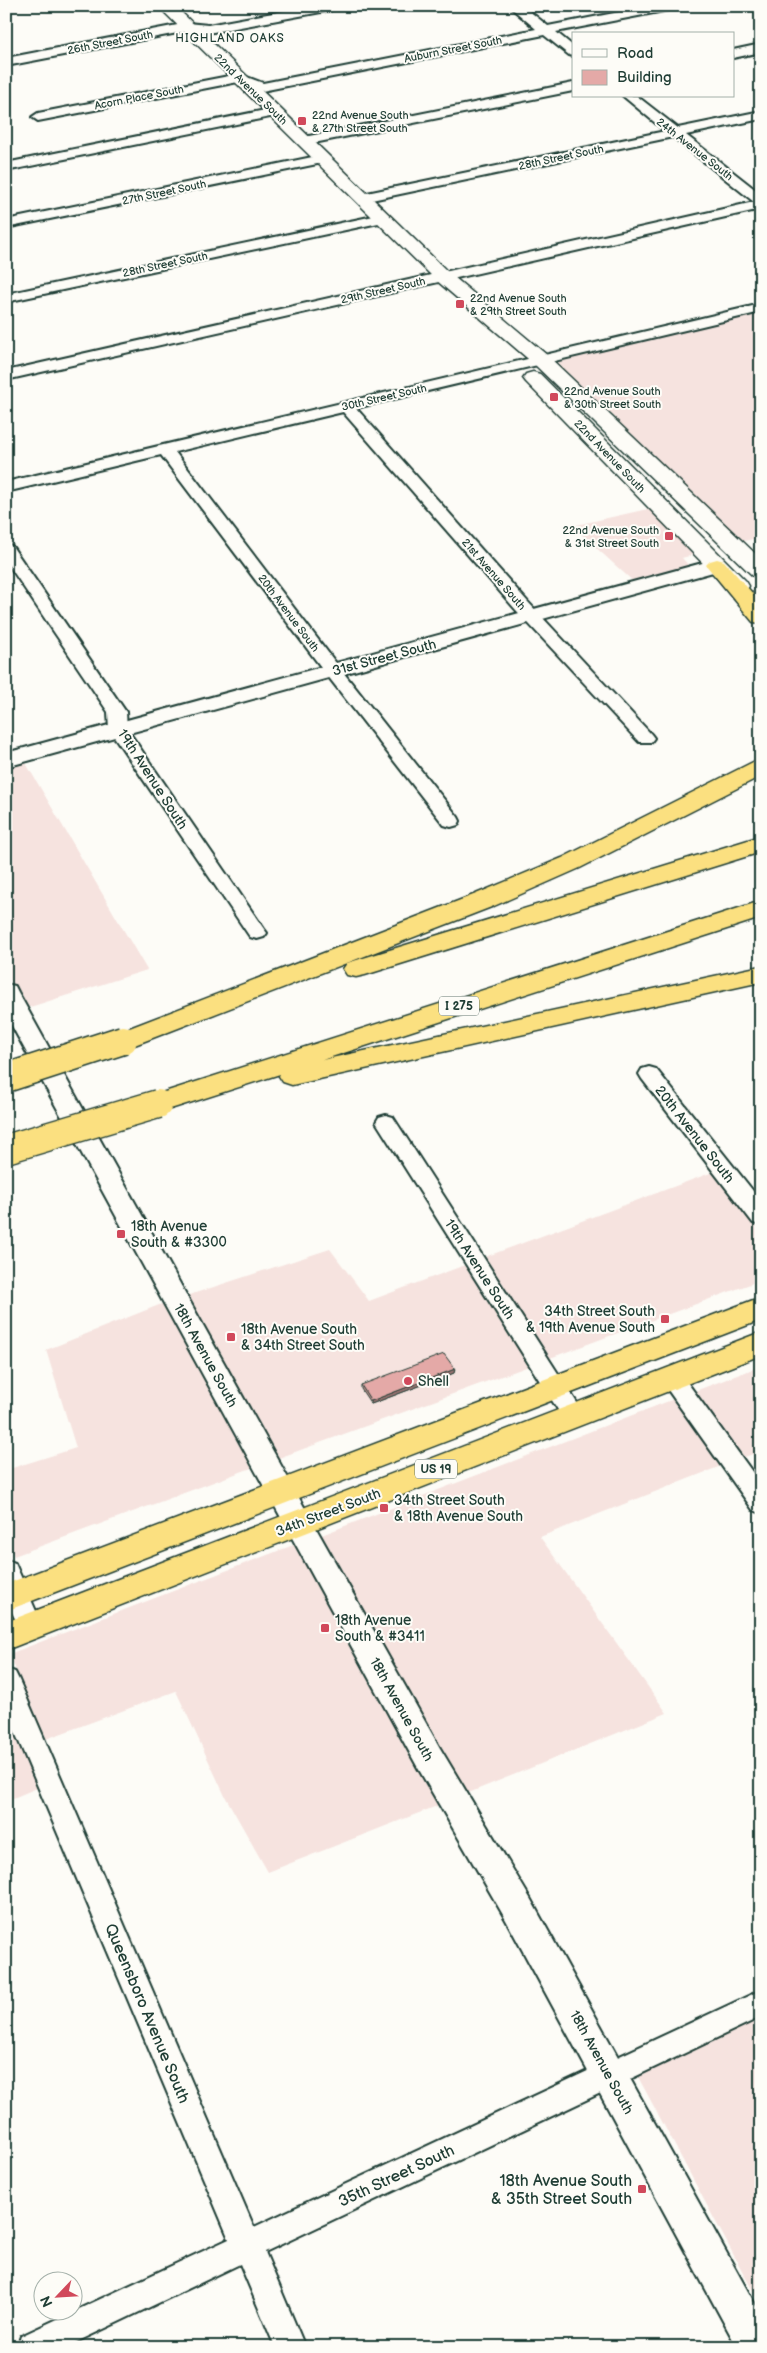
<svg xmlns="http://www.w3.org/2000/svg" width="767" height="2353" font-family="'Balsamiq Sans',sans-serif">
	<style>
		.built { fill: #f6e3df }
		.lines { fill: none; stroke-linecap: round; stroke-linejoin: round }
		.minor-casing { stroke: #1f3d34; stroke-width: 4 }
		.tertiary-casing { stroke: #1f3d34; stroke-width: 4 }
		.secondary-casing { stroke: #1f3d34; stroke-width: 3 }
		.trunk-casing { stroke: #1f3d34; stroke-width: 3 }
		.motorway-casing { stroke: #1f3d34; stroke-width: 3 }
		.minor { fill: #fdfcf7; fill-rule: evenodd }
		.tertiary { fill: #fdfcf7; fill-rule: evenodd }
		.secondary { fill: #fdfcf7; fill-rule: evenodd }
		.trunk { fill: #fbe080; fill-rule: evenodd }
		.motorway { fill: #fbe080; fill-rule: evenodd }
		.motorway-bridge-casing { stroke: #1f3d34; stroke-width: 31; stroke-linecap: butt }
		.motorway-bridge { stroke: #fbe080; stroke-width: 28 }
		.wall { fill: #c49190; stroke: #1f3d34 }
		.shaded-wall { fill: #a07675; stroke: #1f3d34 }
		.building { fill: #e4a9a7; stroke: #1f3d34 }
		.poi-dot { fill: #d1495b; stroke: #fdfcf7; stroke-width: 2 }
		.labels { text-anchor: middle; stroke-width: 4; stroke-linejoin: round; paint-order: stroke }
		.far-street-label { font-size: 11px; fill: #1f3d34; stroke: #fdfcf7 }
		.far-poi-label { font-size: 11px; fill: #1f3d34; stroke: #fdfcf7; text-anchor: start }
		.far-neighbourhood-label { font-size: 12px; letter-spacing: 1px; fill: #1f3d34; stroke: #fdfcf7 }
		.shield { fill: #fdfcf7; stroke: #62766e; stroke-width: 1 }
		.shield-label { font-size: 12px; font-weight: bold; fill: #1f3d34 }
		.street-label { font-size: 14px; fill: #1f3d34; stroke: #fdfcf7 }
		.poi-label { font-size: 14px; fill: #1f3d34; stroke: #fdfcf7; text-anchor: start }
		.near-street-label { font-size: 16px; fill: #1f3d34; stroke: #fdfcf7 }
		.near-poi-label { font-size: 16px; fill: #1f3d34; stroke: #fdfcf7; text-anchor: end }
	</style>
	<rect width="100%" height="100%" fill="#fdfcf7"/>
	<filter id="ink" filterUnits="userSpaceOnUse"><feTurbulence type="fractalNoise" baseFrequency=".02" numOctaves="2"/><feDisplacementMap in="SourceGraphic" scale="10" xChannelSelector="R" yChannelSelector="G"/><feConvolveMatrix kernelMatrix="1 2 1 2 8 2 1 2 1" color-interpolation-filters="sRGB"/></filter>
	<g filter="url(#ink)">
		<g class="built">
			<path d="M761,312v225l-21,5 -189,-180z"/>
			<path d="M652,508l44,46 -14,4 9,10 -56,15 -63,-57z"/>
			<path d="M24,760l123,210 -120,38 -21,-36v-207z"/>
			<path d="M713,1172l48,61v47l-211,78 -65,-101z"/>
			<path d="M330,1249l39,52 96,-36 64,101 -253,93 -90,-163z"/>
			<path d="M164,1303l90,164 -240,89 -8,-16v-70l70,-22 -30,-98z"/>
			<path d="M761,1366v85l-19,7 -47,-67z"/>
			<path d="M674,1399l47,67 -181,71 127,176 -201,81 -147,-258z"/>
			<path d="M296,1544l146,260 -174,68 -43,-76 -49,-105 -130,48 -37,-85z"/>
			<path d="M6,1715l31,73 -31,13z"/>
			<path d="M761,2017v289l-124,-231z"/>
		</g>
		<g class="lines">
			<defs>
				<g id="minor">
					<path d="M311,6h27l-6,4 -124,23 -20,-2 -182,35v-8l182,-35 20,2z"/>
					<path d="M509,6h14l25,20 102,-20h25l-6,4 -113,22 17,14v10l-4,-1 -25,-20 -282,56 -24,-9 -200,39 -6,-4 6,-4 201,-39 24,9 273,-54z"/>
					<path d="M761,44v8l-28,6v-8z"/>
					<path d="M573,83v8l-269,54 -6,-4 6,-4z"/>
					<path d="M623,96h14l41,32 83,-17v8l-75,16 75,59v15l-755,171v-9l748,-169 -81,-65 -311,65 -7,-4 7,-4 303,-63z"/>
					<path d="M275,108l6,4 -1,3 -274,56v-8z"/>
					<path d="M322,155l7,4 -2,3 -321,66v-8z"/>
					<path d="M383,214l7,4 -2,3 -382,81v-8z"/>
					<path d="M761,304v8l-405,96 172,194 123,132 3,4 -3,4h-12l-123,-132 -173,-198 -168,40 164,215 119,150 2,4 -2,4 -7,2 -7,-2 -117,-150 -166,-220 -155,37v-10z"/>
					<path d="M6,544l6,2 114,166 1,17 137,200 3,4 -3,4 -7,2 -7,-2 -141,-208 -1,-17 -102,-151z"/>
					<path d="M649,1067l7,2 105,132v24l-8,-2 -111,-144 -3,-5 3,-5z"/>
					<path d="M386,1115l7,2 188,292 4,6 -4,6 -8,3 -8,-3 -189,-299 3,-5z"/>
					<path d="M671,1368l8,3 82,113v29l-8,-3 -90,-127 -3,-6 3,-6z"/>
					<path d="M6,1560l9,3 3,7 25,57 -3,7 -9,3 -9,-3 -16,-35z"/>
					<path d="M6,1669l9,3 4,8 235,547 507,-237v27l-496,235 40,95h-30l-35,-83 -174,83h-49l4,-11 208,-97 -223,-528z"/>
				</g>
				<g id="tertiary">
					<path d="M717,559l7,2 3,4 -3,4 -718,198v-14z"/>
					<path d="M6,984l9,2 3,6 290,522 132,234 90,150 231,417v32h-24l-231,-427 -88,-152 -412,-753z"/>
				</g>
				<g id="secondary">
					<path d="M158,6h17l273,266 100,84 213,203v18l-8,-1 -219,-212 -98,-84z"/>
					<path d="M533,372l7,2 206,207 3,5 -3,5 -8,1 -8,-1 -204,-209 -3,-4 3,-4z"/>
				</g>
				<g id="trunk">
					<path d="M761,1297v23l-755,291v-27z"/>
					<path d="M761,1332v23l-755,295v-28z"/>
				</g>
				<g id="motorway">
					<path d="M717,559l7,2 37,42v20l-8,-1 -47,-57 4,-4z"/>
					<path d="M761,760v16l-181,92 -86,38 -362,140 -9,3 -9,-3 -4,-6 4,-6 362,-140 86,-36 191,-96z"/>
					<path d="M761,836v16l-396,123 -9,2 -9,-2 -4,-6 4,-6z"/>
					<path d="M761,901v17l-439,142 439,-94v16l-469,103 -9,-3 -4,-6 1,-2 -122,39 -9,-2 -4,-7 4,-7z"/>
				</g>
			</defs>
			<use href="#minor" class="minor-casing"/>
			<use href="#tertiary" class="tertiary-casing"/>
			<use href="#secondary" class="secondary-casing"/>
			<use href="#trunk" class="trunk-casing"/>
			<use href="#motorway" class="motorway-casing"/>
			<use href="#minor" class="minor"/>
			<use href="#tertiary" class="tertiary"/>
			<use href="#secondary" class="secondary"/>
			<use href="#trunk" class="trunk"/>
			<use href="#motorway" class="motorway"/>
			<defs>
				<g id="motorway-bridge">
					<path d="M6,1078l117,-38"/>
					<path d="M6,1149l152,-45"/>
				</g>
			</defs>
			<use href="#motorway-bridge" class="motorway-bridge-casing"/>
			<use href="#motorway-bridge" class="motorway-bridge"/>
		</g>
		<path class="wall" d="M455,1369l-1,4 -83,31 -10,-15v-4z"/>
		<path class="shaded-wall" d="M455,1369l-1,4 -83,31v-3z"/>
		<path class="building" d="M444,1354l11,15 -84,32 -10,-16z"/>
	</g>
	<g class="poi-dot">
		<rect x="297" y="116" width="10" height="10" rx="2.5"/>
		<rect x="455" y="299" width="10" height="10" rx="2.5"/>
		<rect x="549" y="392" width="10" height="10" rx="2.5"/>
		<rect x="664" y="531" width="10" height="10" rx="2.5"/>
		<rect x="116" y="1229" width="10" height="10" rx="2.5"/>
		<rect x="660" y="1314" width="10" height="10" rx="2.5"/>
		<rect x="226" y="1332" width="10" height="10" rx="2.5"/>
		<circle cx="408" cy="1381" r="5"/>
		<rect x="379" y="1503" width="10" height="10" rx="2.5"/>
		<rect x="320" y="1623" width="10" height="10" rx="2.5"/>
		<rect x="637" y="2184" width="10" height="10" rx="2.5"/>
	</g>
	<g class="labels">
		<g class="far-street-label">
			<text transform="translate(110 42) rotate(-11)" y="4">26th Street South</text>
			<text transform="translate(453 49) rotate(-11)" y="4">Auburn Street South</text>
			<text transform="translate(251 89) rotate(44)" y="4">22nd Avenue South</text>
			<text transform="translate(139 97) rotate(-11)" y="4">Acorn Place South</text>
			<text transform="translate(695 149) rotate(38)" y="4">24th Avenue South</text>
			<text transform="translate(561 157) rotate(-12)" y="4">28th Street South</text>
			<text transform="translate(164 192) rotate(-12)" y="4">27th Street South</text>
			<text transform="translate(165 264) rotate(-12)" y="4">28th Street South</text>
			<text transform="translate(383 290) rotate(-13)" y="4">29th Street South</text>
			<text transform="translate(384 397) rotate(-13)" y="4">30th Street South</text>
			<text transform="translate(610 456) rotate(46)" y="4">22nd Avenue South</text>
			<text transform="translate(494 574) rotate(49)" y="4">21st Avenue South</text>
			<text transform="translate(289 613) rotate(53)" y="4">20th Avenue South</text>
		</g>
		<g class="far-poi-label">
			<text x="312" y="119">22nd Avenue South<tspan x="312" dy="13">&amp; 27th Street South</tspan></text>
			<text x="470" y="302">22nd Avenue South<tspan x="470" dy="13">&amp; 29th Street South</tspan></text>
			<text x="564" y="395">22nd Avenue South<tspan x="564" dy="13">&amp; 30th Street South</tspan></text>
			<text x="659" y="534" text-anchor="end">22nd Avenue South<tspan x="659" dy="13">&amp; 31st Street South</tspan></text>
		</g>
		<g class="far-neighbourhood-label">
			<text x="230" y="42">HIGHLAND OAKS</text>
		</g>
		<g class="shield">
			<rect x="439" y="996.5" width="40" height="19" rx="4"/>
			<rect x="415" y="1459.5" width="42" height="19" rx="4"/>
		</g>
		<g class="shield-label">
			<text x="459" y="1010">I 275</text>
			<text x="436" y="1473">US 19</text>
		</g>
		<g class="street-label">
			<text transform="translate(384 657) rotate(-15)" y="5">31st Street South</text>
			<text transform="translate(153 779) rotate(57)" y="5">19th Avenue South</text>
			<text transform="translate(695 1134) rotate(52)" y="5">20th Avenue South</text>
			<text transform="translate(480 1269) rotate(57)" y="5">19th Avenue South</text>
			<text transform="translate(206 1355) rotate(61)" y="5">18th Avenue South</text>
			<text transform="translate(328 1512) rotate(-21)" y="5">34th Street South</text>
			<text transform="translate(402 1709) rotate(61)" y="5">18th Avenue South</text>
			<text transform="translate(602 2062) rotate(61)" y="5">18th Avenue South</text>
		</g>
		<g class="poi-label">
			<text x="131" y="1231">18th Avenue<tspan x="131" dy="16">South &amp; #3300</tspan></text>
			<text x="655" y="1316" text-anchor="end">34th Street South<tspan x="655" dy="16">&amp; 19th Avenue South</tspan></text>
			<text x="241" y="1334">18th Avenue South<tspan x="241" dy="16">&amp; 34th Street South</tspan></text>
			<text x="418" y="1386">Shell</text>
			<text x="394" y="1505">34th Street South<tspan x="394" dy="16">&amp; 18th Avenue South</tspan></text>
			<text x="335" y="1625">18th Avenue<tspan x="335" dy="16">South &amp; #3411</tspan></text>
		</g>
		<g class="near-street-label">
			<text transform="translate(148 2013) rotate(67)" y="6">Queensboro Avenue South</text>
			<text transform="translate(396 2175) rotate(-25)" y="6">35th Street South</text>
		</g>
		<g class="near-poi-label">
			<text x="632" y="2186">18th Avenue South<tspan x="632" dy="18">&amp; 35th Street South</tspan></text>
		</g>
	</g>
	<rect width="767" height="2353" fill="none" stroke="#fdfcf7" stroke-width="25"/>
	<rect x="12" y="12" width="742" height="2328" fill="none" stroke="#1f3d34" stroke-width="2" filter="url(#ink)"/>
	<rect x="572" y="32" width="162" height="65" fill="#fdfcf7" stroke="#a4b0a9"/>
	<rect x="582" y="49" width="25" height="8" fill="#fdfcf7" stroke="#a4b0a9"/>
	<text x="617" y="58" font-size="15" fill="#1f3d34">Road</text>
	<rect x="582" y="70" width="25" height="15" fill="#e4a9a7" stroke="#a4b0a9"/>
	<text x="617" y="82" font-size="15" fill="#1f3d34">Building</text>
	<g transform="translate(58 2296) rotate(245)"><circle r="24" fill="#fdfcf7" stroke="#a4b0a9"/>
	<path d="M0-4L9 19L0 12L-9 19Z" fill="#d1495b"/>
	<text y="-8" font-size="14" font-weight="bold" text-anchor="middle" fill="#1f3d34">N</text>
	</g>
</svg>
